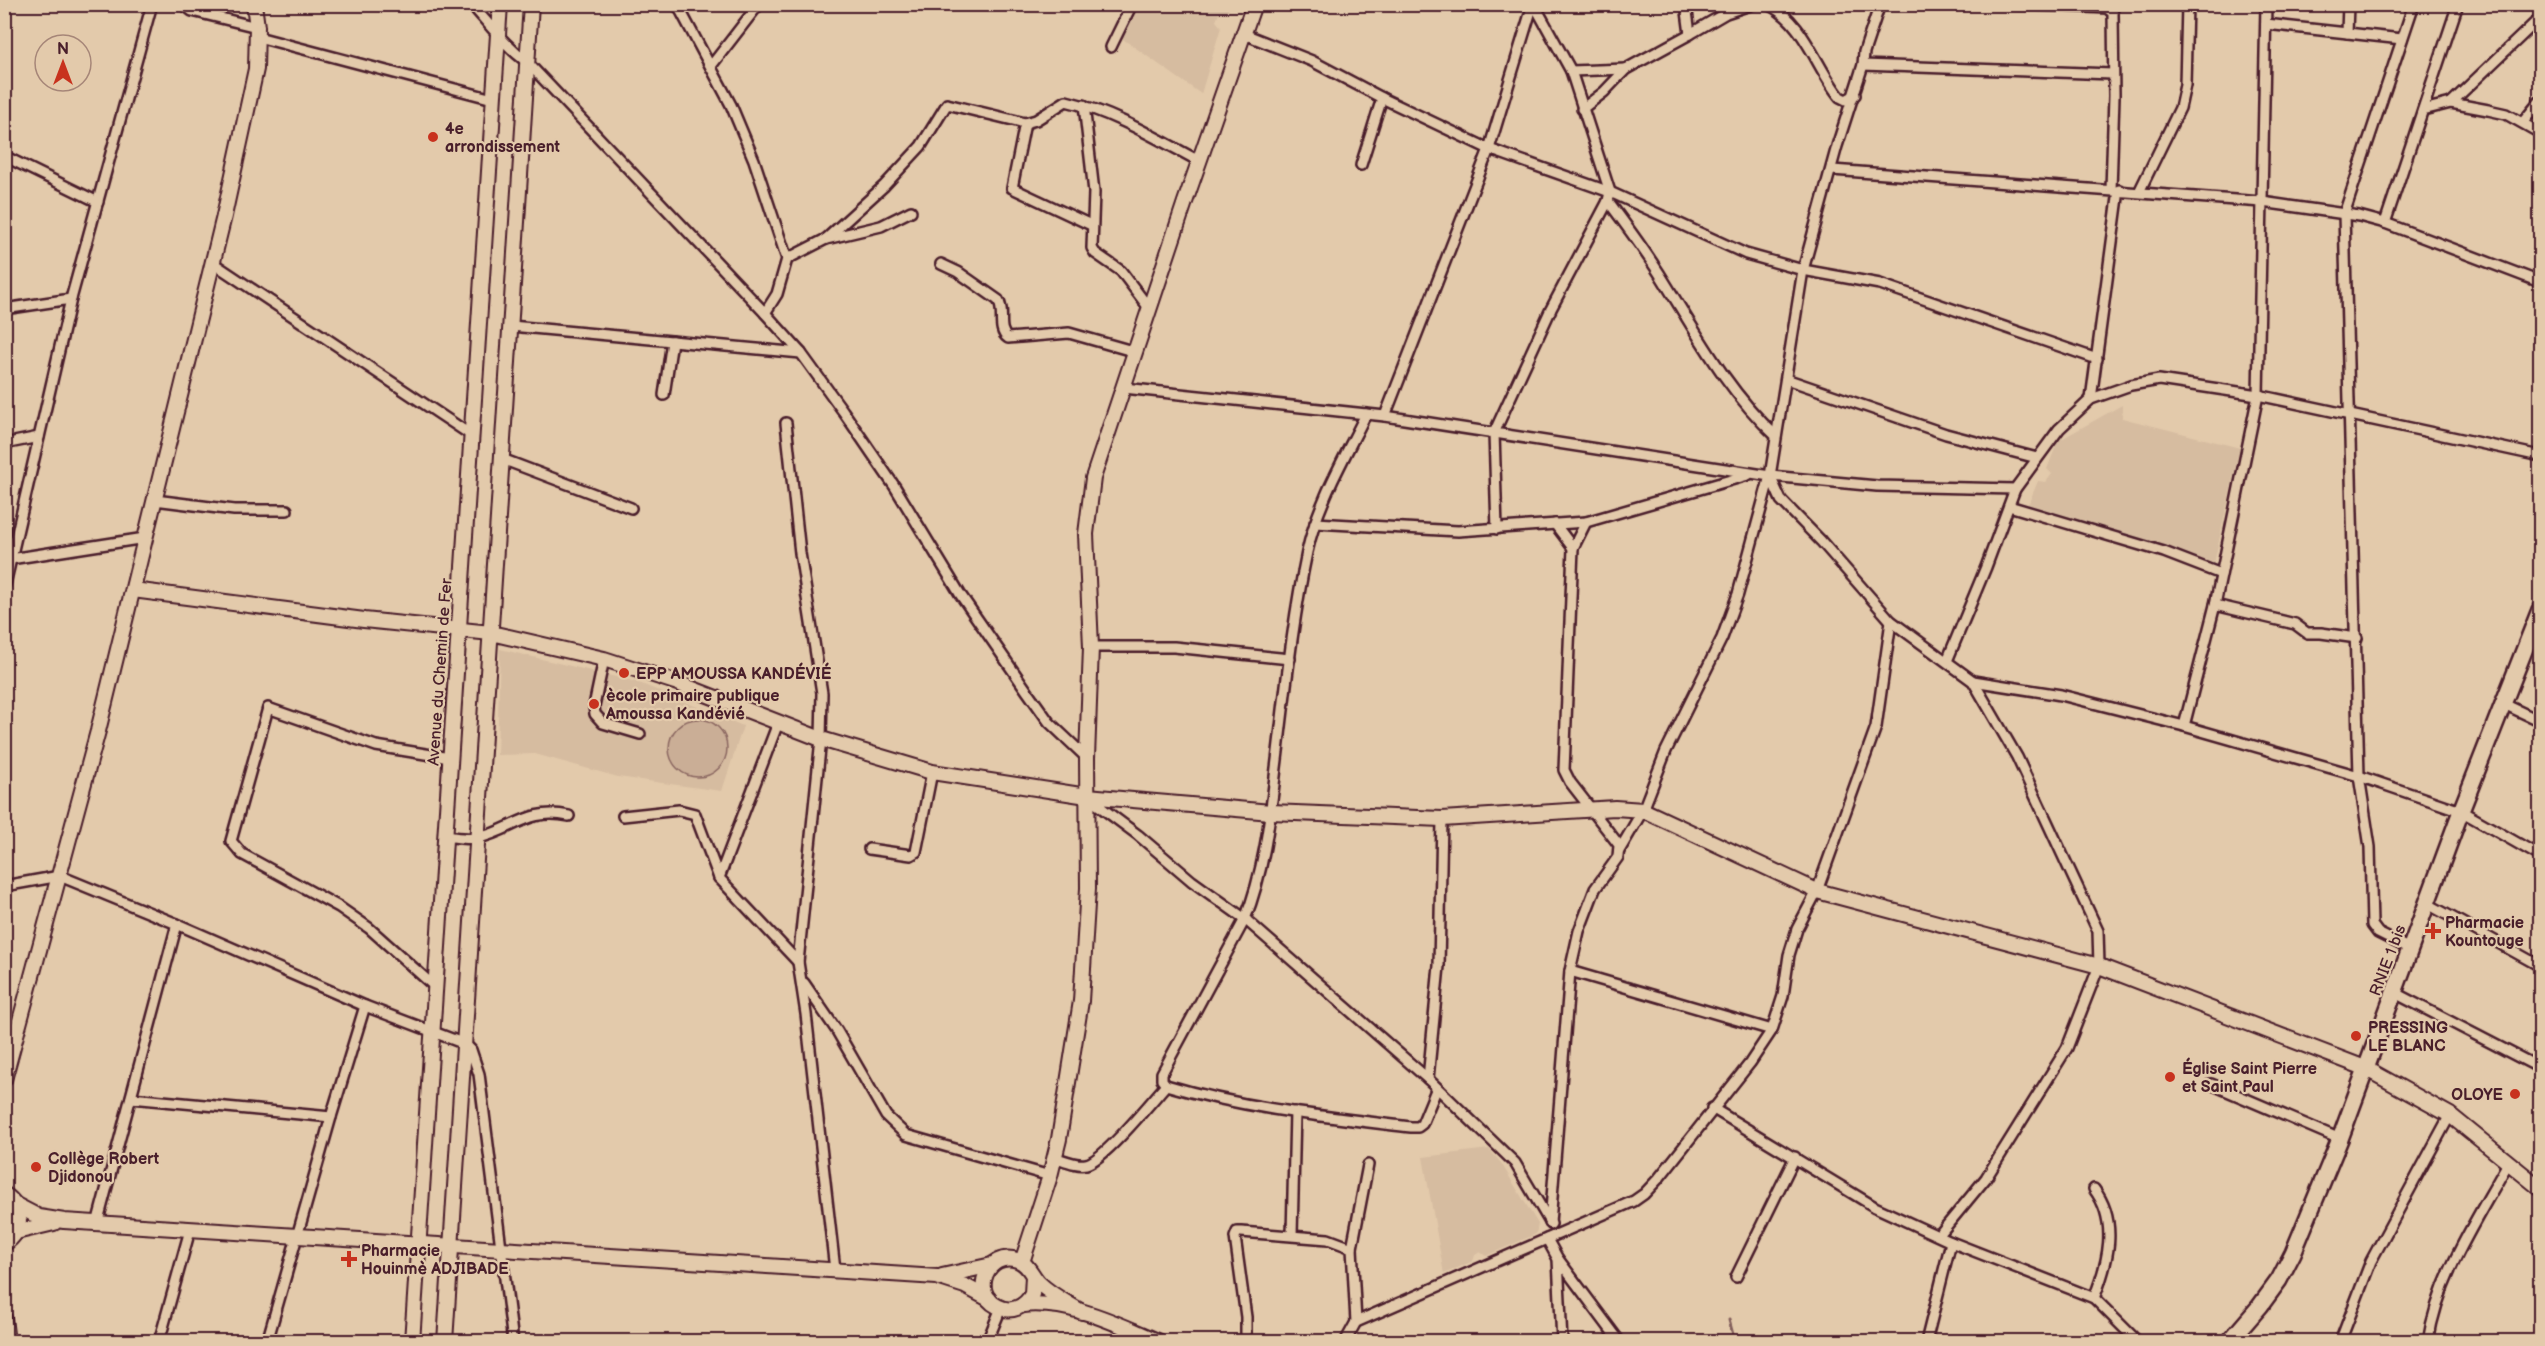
<svg xmlns="http://www.w3.org/2000/svg" width="2545" height="1346" font-family="'Balsamiq Sans',sans-serif">
	<style>
		.built { fill: #d6bca0 }
		.green { fill: #caae96; stroke: #8a6660; stroke-width: 1.5 }
		.lines { fill: none; stroke-linecap: round; stroke-linejoin: round }
		.stream { stroke: #835f5b; stroke-width: 3 }
		.street-casing { stroke: #4a1f2b; stroke-width: 14 }
		.secondary-casing { stroke: #4a1f2b; stroke-width: 18 }
		.primary-casing { stroke: #4a1f2b; stroke-width: 20 }
		.street { stroke: #e3caab; stroke-width: 9 }
		.secondary { stroke: #e3caab; stroke-width: 14 }
		.primary { stroke: #e3caab; stroke-width: 15 }
		.poi-dot { fill: #c8321e; stroke: #e3caab; stroke-width: 2 }
		.labels { text-anchor: middle; stroke-width: 4.5; stroke-linejoin: round; paint-order: stroke }
		.poi-label { font-size: 16px; font-weight: bold; fill: #4a1f2b; stroke: #e3caab; text-anchor: start }
		.street-label { font-size: 16px; fill: #4a1f2b; stroke: #e3caab }
	</style>
	<rect width="100%" height="100%" fill="#e3caab"/>
	<filter id="ink" filterUnits="userSpaceOnUse"><feTurbulence type="fractalNoise" baseFrequency=".0167" numOctaves="2"/><feDisplacementMap in="SourceGraphic" scale="12" xChannelSelector="R" yChannelSelector="G"/><feConvolveMatrix kernelMatrix="1 2 1 2 8 2 1 2 1" color-interpolation-filters="sRGB"/></filter>
	<g filter="url(#ink)">
		<g class="built">
			<path d="M1137,5h93l-3,7 -8,1 -3,8 5,6 -20,67 -81,-57z"/>
			<path d="M2122,405v13l118,30 -26,115 -186,-58 10,-24 8,1 6,-8 -5,-5 11,-28z"/>
			<path d="M500,649l137,33 106,44 -21,65 -104,-14 -83,-23 -38,1z"/>
			<path d="M1489,1149l12,14 37,61 -2,10 -50,22 -6,-4 -5,3 -2,6 -29,13 -21,-117z"/>
		</g>
		<circle class="green" cx="698" cy="748" r="29"/>
		<g class="lines">
			<path class="stream" d="M1729,1320l6,22"/>
			<defs>
				<g id="street">
					<path d="M183,4l9,7 65,16"/>
					<path d="M471,4c19,21 34,42 57,59l237,250 36,40 42,58 52,76 65,107 67,97 22,31 38,36"/>
					<path d="M677,4l54,101 23,55 33,99 -10,35 -12,19"/>
					<path d="M1767,4c37,16 49,64 73,93l6,3 9,-5"/>
					<path d="M2010,4l97,4 6,5 1,83 -3,94"/>
					<path d="M2266,24l136,15"/>
					<path d="M2347,33l1,-29"/>
					<path d="M1244,34l68,27 70,37 107,51 121,43 136,62 57,16 77,14 217,75"/>
					<path d="M1690,34l36,-21 27,-9"/>
					<path d="M258,37l235,62"/>
					<path d="M1111,47l21,-43"/>
					<path d="M1863,65l249,9"/>
					<path d="M711,66l48,-62"/>
					<path d="M1571,71l55,-2"/>
					<path d="M2451,103l89,-85"/>
					<path d="M1084,105l10,87 -2,56 3,5 26,18 28,37"/>
					<path d="M1582,109l22,-17 22,-23 64,-35 -4,-30"/>
					<path d="M2423,110l28,-7 37,7 18,4 34,19"/>
					<path d="M2523,122l17,-21"/>
					<path d="M1025,123l-13,65 79,37"/>
					<path d="M4,156l94,46"/>
					<path d="M1361,165l21,-67"/>
					<path d="M1832,170l430,32 97,14 26,7 155,59"/>
					<path d="M2139,192l41,-84 5,-23 2,-81"/>
					<path d="M1608,201c18,24 35,47 51,72 36,57 67,117 117,163"/>
					<path d="M2385,223l73,-219"/>
					<path d="M826,239l55,-13 30,-15"/>
					<path d="M787,259l39,-20 58,-53 37,-40 26,-42 78,19 11,-3 30,-19c47,11 90,37 133,60"/>
					<path d="M213,263l258,172"/>
					<path d="M941,264l17,8 40,28c8,12 -2,29 10,38l61,-5 67,19"/>
					<path d="M4,309l67,-10"/>
					<path d="M511,326l290,27"/>
					<path d="M1786,379l160,55 91,24"/>
					<path d="M1124,388l261,28 385,60 107,10 138,3 44,-60 32,-30 40,-14 28,-5 99,15 282,61"/>
					<path d="M664,395l8,-54"/>
					<path d="M2091,399l28,-209"/>
					<path d="M1366,414c-22,45 -48,88 -59,138 -15,71 -22,144 -31,216 -6,50 -12,104 -31,151l-83,154v7l4,5c80,24 162,32 245,42h7l4,-3 14,-34"/>
					<path d="M1385,416l104,-267 44,-145"/>
					<path d="M786,423l14,130 22,140 -1,46 -23,223 8,52 29,256"/>
					<path d="M4,444l35,-7"/>
					<path d="M502,459l129,49"/>
					<path d="M1770,476l11,24 40,41 70,80 82,60 44,76 81,174 1,35 -32,82 -81,130 -47,57"/>
					<path d="M155,500l79,10h53"/>
					<path d="M2009,506l155,46 57,22"/>
					<path d="M1315,523l143,8 128,-9 162,-47"/>
					<path d="M1497,529l-3,-96 57,-124 57,-108 2,-9 -39,-121 -37,-67"/>
					<path d="M1573,548l13,-26"/>
					<path d="M4,560l141,-22"/>
					<path d="M4,589l67,-290 81,-295"/>
					<path d="M2215,605l80,19 12,9h14l36,5"/>
					<path d="M1091,647h83l116,12"/>
					<path d="M604,659l-10,47 1,8 8,9 37,11"/>
					<path d="M1947,661l39,-94 29,-78"/>
					<path d="M1973,681l88,14 123,31 175,50 102,35 79,45"/>
					<path d="M2504,704l36,17"/>
					<path d="M2184,726l31,-121 43,-210 8,-391"/>
					<path d="M1087,797l51,38 54,46 53,38 183,160 87,84 36,61"/>
					<path d="M623,816l56,-6 16,4 24,64 79,84"/>
					<path d="M445,836c10,1 23,4 33,2 36,-8 50,-31 91,-22"/>
					<path d="M869,849l42,6 5,-3 16,-80"/>
					<path d="M1619,851l24,-41 23,-59 56,-113 16,-44 32,-118 33,-206 34,-124 26,-81 1,-13 16,-48"/>
					<path d="M719,878l59,-155"/>
					<path d="M4,886l56,-10 117,48 188,82 100,38 6,6 8,24 34,268"/>
					<path d="M2428,904l112,62"/>
					<path d="M2410,949l-32,-16 -6,-8 -2,-78 -11,-71 -15,-562 70,-210"/>
					<path d="M1570,971l202,59"/>
					<path d="M804,983l33,48 49,85 20,19 144,41"/>
					<path d="M435,987l-66,-59 -30,-21 -97,-53 -11,-13 37,-133 108,38 74,12"/>
					<path d="M2393,992l147,76"/>
					<path d="M1428,1079l11,-113 3,-147"/>
					<path d="M2211,1084l129,55"/>
					<path d="M131,1098l200,19"/>
					<path d="M1712,1108l163,99 76,35 143,56 44,44"/>
					<path d="M1054,1157c10,3 23,9 32,7 17,-3 66,-63 80,-79"/>
					<path d="M2094,1189c25,33 14,74 0,109"/>
					<path d="M1550,1223l20,-252 9,-40 16,-42 23,-32 1,-12 -49,-63 -6,-12 9,-222 -18,-24"/>
					<path d="M97,1224l80,-300"/>
					<path d="M1292,1235l3,-123"/>
					<path d="M1547,1239l11,20 4,83"/>
					<path d="M1352,1248l16,-83"/>
					<path d="M1558,1259l62,83"/>
					<path d="M1736,1277l59,-120"/>
					<path d="M1356,1322l278,-121 10,-7 15,-16 91,-115 22,-33 11,-34 6,-41 8,-26 20,-38 59,-164 15,-106"/>
					<path d="M159,1342l31,-112"/>
					<path d="M267,1342l64,-225 34,-111"/>
					<path d="M987,1342l14,-34"/>
					<path d="M1246,1342v-25l-11,-80 2,-5h4l87,7 24,9 4,74 -11,20"/>
					<path d="M1926,1342l25,-100"/>
					<path d="M2340,1342l31,-81 79,-146"/>
					<path d="M2428,1342c10,-66 49,-122 80,-179"/>
				</g>
				<g id="secondary">
					<path d="M133,590l231,30 127,13 113,26 71,23 146,57 111,33 155,24 184,16 171,7 173,-11 28,2 174,81 282,75 266,102 85,47 90,73"/>
					<path d="M4,1080l94,-349 126,-515 32,-147 1,-42 -3,-23"/>
					<path d="M4,1194c20,13 20,37 0,50"/>
					<path d="M16,1205l23,12 25,4 873,56 28,9 24,13"/>
					<path d="M16,1232l38,-9"/>
					<path d="M1022,1262l28,-86 9,-37 22,-138 7,-113 -1,-130 4,-111 -5,-113 7,-56 92,-276 69,-198"/>
					<path d="M942,1276l50,-11"/>
					<path d="M1033,1276l-1,18c-7,13 -21,20 -35,12 -27,-14 -9,-56 20,-46 12,4 14,15 22,23 12,12 29,20 43,29"/>
					<path d="M1023,1305c47,-5 94,19 137,37"/>
					<path d="M4,1318l3,24"/>
					<path d="M412,1342l88,-1338"/>
					<path d="M445,1342l86,-1338"/>
				</g>
				<path id="primary" d="M2229,1342l31,-36 19,-26 14,-27 47,-114 121,-328 79,-201"/>
			</defs>
			<use href="#street" class="street-casing"/>
			<use href="#secondary" class="secondary-casing"/>
			<use href="#primary" class="primary-casing"/>
			<use href="#street" class="street"/>
			<use href="#secondary" class="secondary"/>
			<use href="#primary" class="primary"/>
		</g>
	</g>
	<g class="poi-dot">
		<circle cx="433" cy="137" r="6"/>
		<circle cx="624" cy="673" r="6"/>
		<circle cx="594" cy="704" r="6"/>
		<path d="M2430 922h6v6h6v6h-6v6h-6v-6h-6v-6h6z"/>
		<circle cx="2356" cy="1036" r="6"/>
		<circle cx="2170" cy="1077" r="6"/>
		<circle cx="2515" cy="1094" r="6"/>
		<circle cx="36" cy="1167" r="6"/>
		<path d="M346 1250h6v6h6v6h-6v6h-6v-6h-6v-6h6z"/>
	</g>
	<g class="labels">
		<g class="poi-label">
			<text x="445" y="134">4e<tspan x="445" dy="18">arrondissement</tspan></text>
			<text x="636" y="679">EPP AMOUSSA KANDÉVIÉ</text>
			<text x="606" y="701">ècole primaire publique<tspan x="606" dy="18">Amoussa Kandévié</tspan></text>
			<text x="2445" y="928">Pharmacie<tspan x="2445" dy="18">Kountouge</tspan></text>
			<text x="2368" y="1033">PRESSING<tspan x="2368" dy="18">LE BLANC</tspan></text>
			<text x="2182" y="1074">Église Saint Pierre<tspan x="2182" dy="18">et Saint Paul</tspan></text>
			<text x="2503" y="1100" text-anchor="end">OLOYE</text>
			<text x="48" y="1164">Collège Robert<tspan x="48" dy="18">Djidonou</tspan></text>
			<text x="361" y="1256">Pharmacie<tspan x="361" dy="18">Houinmè ADJIBADE</tspan></text>
		</g>
		<g class="street-label">
			<text transform="translate(439 672) rotate(-86)" y="6">Avenue du Chemin de Fer</text>
			<text transform="translate(2387 960) rotate(-69)" y="6">RNIE 1 bis</text>
		</g>
	</g>
	<rect width="2545" height="1346" fill="none" stroke="#e3caab" stroke-width="24"/>
	<rect x="12" y="12" width="2521" height="1322" fill="none" stroke="#4a1f2b" stroke-width="2" filter="url(#ink)"/>
	<g transform="translate(63 63)"><circle r="28" fill="#e3caab" stroke="#a68678" stroke-width="1.5"/>
	<path d="M0-4.5L10 22L0 15L-10 22Z" fill="#c8321e"/>
	<text y="-9" font-size="16" font-weight="bold" text-anchor="middle" fill="#4a1f2b">N</text>
	</g>
</svg>
